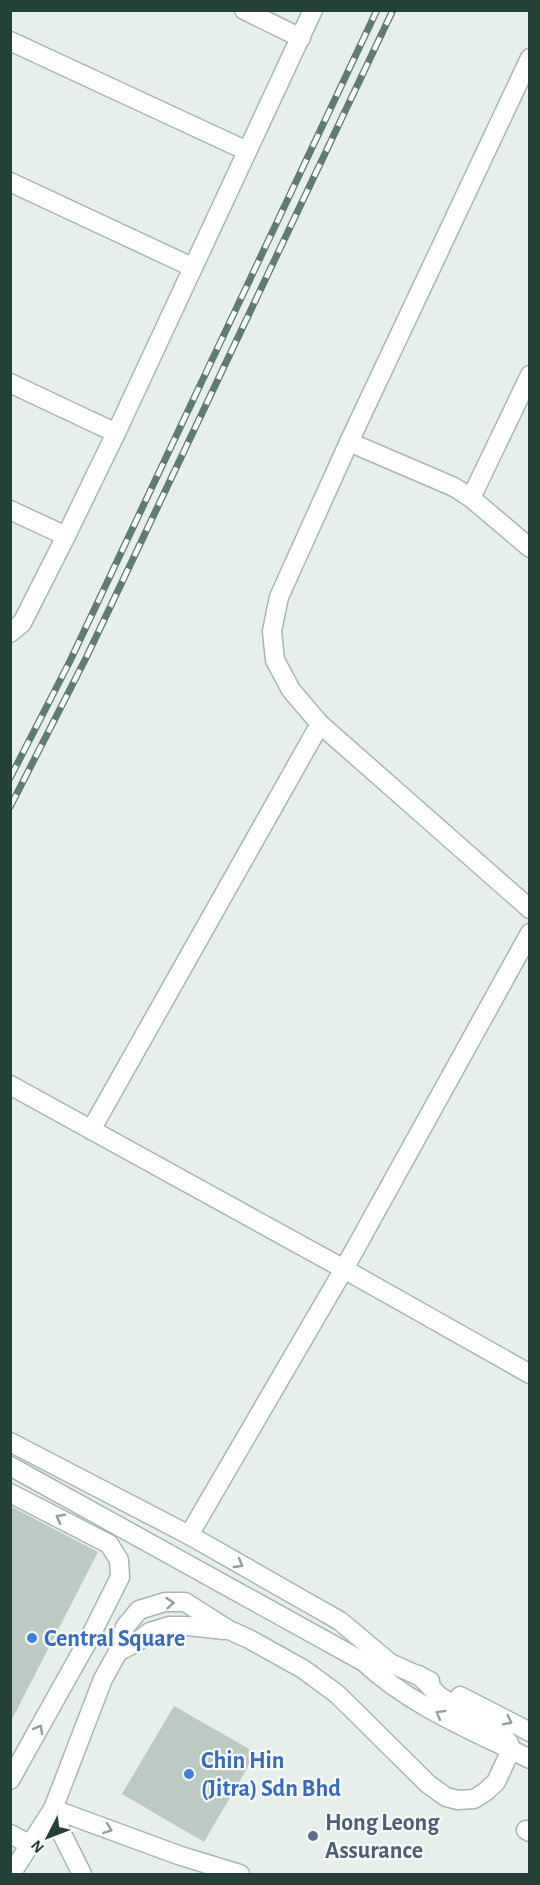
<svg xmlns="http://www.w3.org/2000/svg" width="540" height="1885" font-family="'Alegreya Sans',sans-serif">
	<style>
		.building { fill: #bbcac3 }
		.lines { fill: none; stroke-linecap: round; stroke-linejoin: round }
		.minor-casing { stroke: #a8b7b1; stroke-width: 21 }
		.minor { stroke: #fff; stroke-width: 18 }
		.rail-casing { stroke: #5f7c72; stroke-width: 7 }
		.rail { stroke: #f7fbf9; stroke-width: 4.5; stroke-dasharray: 14; stroke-linecap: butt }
		.oneway { stroke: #92a09b }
		.shop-dot { fill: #3f7fe0; stroke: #f7fbf9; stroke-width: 2 }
		.service-dot { fill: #5c6f8a; stroke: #f7fbf9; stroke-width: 2 }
		.labels { text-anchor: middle; stroke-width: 4.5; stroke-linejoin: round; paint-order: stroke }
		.shop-label { font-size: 24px; font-weight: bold; fill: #366cbe; stroke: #f7fbf9; text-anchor: start }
		.service-label { font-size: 24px; font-weight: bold; fill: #4e5e75; stroke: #f7fbf9; text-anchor: start }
	</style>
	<rect width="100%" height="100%" fill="#e6efea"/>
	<g class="building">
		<path d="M10,1506l88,46 -88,171z"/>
		<path d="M174,1706l82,47 -52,89 -82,-48z"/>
	</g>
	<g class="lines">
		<defs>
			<g id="minor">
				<path d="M244,10l57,28"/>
				<path d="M10,41l237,110"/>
				<path d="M530,58l-181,384 -70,155 -7,34 3,29 16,30 29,34 210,185"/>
				<path d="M10,182l182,85"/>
				<path d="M10,383l106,50"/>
				<path d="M349,442l105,45 17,11 59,50"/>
				<path d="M471,498l59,-123"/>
				<path d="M10,510l56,26"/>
				<path d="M10,633l12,-10 44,-87 50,-103 197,-423"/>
				<path d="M10,1085l334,184 186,105"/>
				<path d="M91,1130l229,-406"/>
				<path d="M10,1442l179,93 114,65 37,21 50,42 40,18"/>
				<path d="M10,1466l354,196c47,44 108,68 166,97"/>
				<path d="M10,1493l99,51 10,16 1,17 -30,60 -80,143"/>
				<path d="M189,1535l155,-266 186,-336"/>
				<path d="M118,1652l20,-11 12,-9 19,-6h19l36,4"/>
				<path d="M460,1696l70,36"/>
				<path d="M53,1809l128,47 59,18"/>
				<path d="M53,1809l9,25 20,40"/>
				<path d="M526,1830l4,2"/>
				<path d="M10,1834l21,11"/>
				<path d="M11,1874l42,-65 50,-130 15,-27 7,-25 14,-17 26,-8h20l44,28 20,9 54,30 34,25 91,90 18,13 12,3 16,-1 11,-7 11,-10 15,-32 -2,-7 -8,-9 -62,-38 -20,-21"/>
			</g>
		</defs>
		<use href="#minor" class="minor-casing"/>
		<use href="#minor" class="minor"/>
		<defs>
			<g id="rail">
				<path d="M10,778l60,-117 307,-651"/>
				<path d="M10,807l77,-151 306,-646"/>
			</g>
		</defs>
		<use href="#rail" class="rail-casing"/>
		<use href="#rail" class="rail"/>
	</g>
	<defs><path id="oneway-chevron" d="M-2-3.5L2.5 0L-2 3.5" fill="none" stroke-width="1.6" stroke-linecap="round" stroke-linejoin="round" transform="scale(1.5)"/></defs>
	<g class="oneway">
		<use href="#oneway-chevron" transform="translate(60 1518) rotate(-153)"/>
		<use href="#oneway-chevron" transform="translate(239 1564) rotate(30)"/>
		<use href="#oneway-chevron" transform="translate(170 1603) rotate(-5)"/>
		<use href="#oneway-chevron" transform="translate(440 1714) rotate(-150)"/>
		<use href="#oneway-chevron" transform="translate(508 1721) rotate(27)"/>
		<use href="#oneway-chevron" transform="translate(39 1729) rotate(-61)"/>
		<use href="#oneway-chevron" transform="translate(108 1829) rotate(20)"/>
	</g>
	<g class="shop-dot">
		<circle cx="32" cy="1638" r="6"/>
		<circle cx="189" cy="1774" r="6"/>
	</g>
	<circle class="service-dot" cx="313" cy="1836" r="6"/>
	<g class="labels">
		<g class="shop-label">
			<text x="44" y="1646">Central Square</text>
			<text x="201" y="1768">Chin Hin<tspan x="201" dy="28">(Jitra) Sdn Bhd</tspan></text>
		</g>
		<g class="service-label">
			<text x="325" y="1830">Hong Leong<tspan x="325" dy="28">Assurance</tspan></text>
		</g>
	</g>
	<rect width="540" height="1885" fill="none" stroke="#244137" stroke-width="24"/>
	<g transform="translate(48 1837) rotate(228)" stroke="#f7fbf9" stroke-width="4.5" paint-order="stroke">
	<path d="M0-4.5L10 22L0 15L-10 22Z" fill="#244137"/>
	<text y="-9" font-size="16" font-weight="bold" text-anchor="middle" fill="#244137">N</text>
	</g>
</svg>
